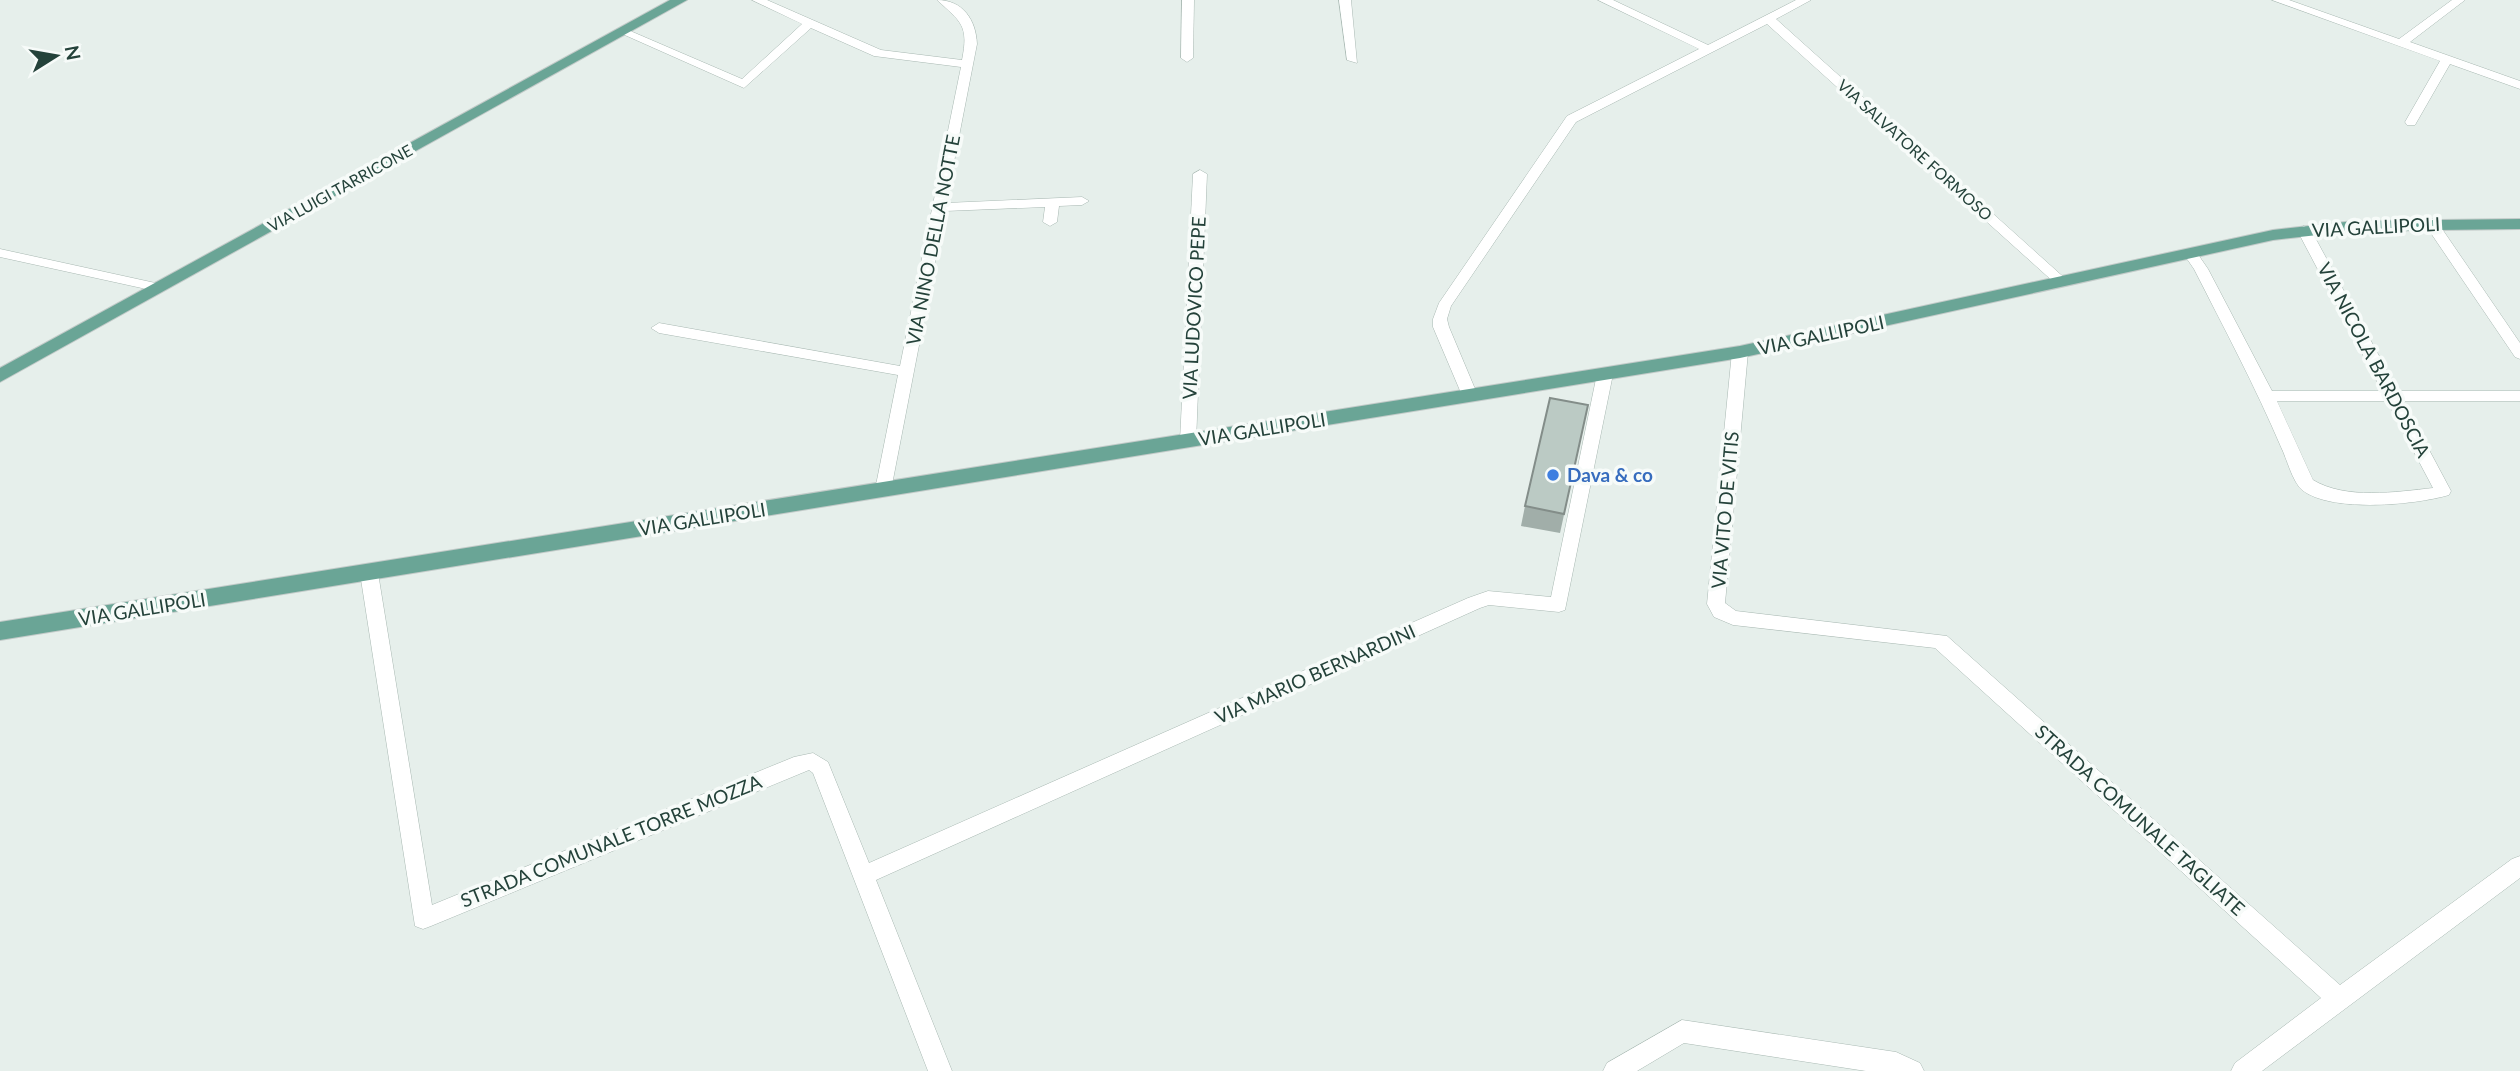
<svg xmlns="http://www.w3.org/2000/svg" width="2520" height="1071" font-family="Lato,sans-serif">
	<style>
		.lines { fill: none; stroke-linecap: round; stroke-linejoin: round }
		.minor-casing { stroke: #a8b8b2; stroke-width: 1 }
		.major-casing { stroke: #c2cac8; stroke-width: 2 }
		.minor { fill: #fff; fill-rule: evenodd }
		.major { fill: #6aa596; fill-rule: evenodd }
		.wall { fill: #a1aea9 }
		.building { fill: #bbcac4; stroke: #838d89; stroke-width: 2 }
		.shop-dot { fill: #3f7fe0; stroke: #f7fbf9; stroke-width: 2.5 }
		.labels { text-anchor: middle; stroke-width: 7; stroke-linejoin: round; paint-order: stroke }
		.far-street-label { font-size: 16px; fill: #24423a; stroke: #f7fbf9 }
		.street-label { font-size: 19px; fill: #24423a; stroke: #f7fbf9 }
		.shop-label { font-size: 19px; font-weight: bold; fill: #366cbe; stroke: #f7fbf9; text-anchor: start }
	</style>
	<rect width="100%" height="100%" fill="#e6efeb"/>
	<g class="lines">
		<defs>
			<g id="minor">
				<path d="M752,0h15l114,50 81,10c7,-35 -1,-38 -25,-60 26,0 39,20 40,44l-31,159 136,-6 7,4 -7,4 -23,1 -2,16 -7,4 -7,-4 2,-15 -100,4 -54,279 -8,6 -8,-6 23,-115 -239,-42 -8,-5 8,-5 241,43 61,-299 -87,-11 -63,-28 -67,60 -126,-56 10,-2 114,49 60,-55z"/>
				<path d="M1182,0h12l-1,58 -6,4 -6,-4z"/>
				<path d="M1339,0h12l6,63 -10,-3z"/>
				<path d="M1598,0h15l95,45 88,-45h15l-35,19 293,263 -7,4 -5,-1 -290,-261 -191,98 -125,184 -4,13 2,8 29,69 -8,5 -6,-1 -31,-73v-8l6,-16 128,-187 132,-67z"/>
				<path d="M2272,0h17l110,39 53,-39h13l-55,42 110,39v8l-70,-25 -35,61h-8l-2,-3 35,-61z"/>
				<path d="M1200,170l7,4 -11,267 -8,6 -8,-6 13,-267z"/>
				<path d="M2431,219l5,1 84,123v16l-5,-2 -91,-134z"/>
				<path d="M2304,226l7,4 87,161h122v10h-117l48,90 -2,4c-34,10 -118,18 -147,-5 -10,-9 -15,-31 -21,-43 -26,-61 -57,-119 -87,-178l-11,-16 7,-4 5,1 13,19 64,122h110l-85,-161zM2277,401h110l46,87c-37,4 -87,12 -120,-8z"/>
				<path d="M0,249l160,35 7,4 -7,4 -160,-35z"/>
				<path d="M1740,347l8,5 -23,251 11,8 211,25 393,349 172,-126 8,-3v22l-258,193h-31l4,-8 86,-65 -386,-350 -202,-23 -19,-8 -7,-13 25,-252z"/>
				<path d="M1605,369l8,5 -48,236 -6,2 -70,-7 -9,3 -604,272 76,191h-24l-115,-298 -4,-3 -378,156 -8,3 -8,-3 -55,-353 3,-5h12l3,5 54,332 362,-148 19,-4 15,9 41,101 599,-265 20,-7 63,6 46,-223z"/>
				<path d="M1682,1020l214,32 24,11 4,8h-58l-182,-28 -47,28h-34l4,-8z"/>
			</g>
			<g id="major">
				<path d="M670,0h17l-687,382v-14z"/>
				<path d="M2520,219v10l-166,2 -81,9 -533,118 -1740,282v-18l1740,-276 533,-116 81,-9z"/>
			</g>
		</defs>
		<use href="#minor" class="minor-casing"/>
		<use href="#major" class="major-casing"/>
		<use href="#minor" class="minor"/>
		<use href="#major" class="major"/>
	</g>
	<path class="wall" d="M1588,405l-28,128 -39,-7 4,-20z"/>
	<path class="building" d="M1550,398l38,7 -24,109 -39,-8z"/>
	<circle class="shop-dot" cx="1553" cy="475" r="7"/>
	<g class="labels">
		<g class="far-street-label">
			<text transform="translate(1915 150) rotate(42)" y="6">VIA SALVATORE FORMOSO</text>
			<text transform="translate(340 188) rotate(-29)" y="6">VIA LUIGI TARRICONE</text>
		</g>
		<g class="street-label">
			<text transform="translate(2376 227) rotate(-3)" y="7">VIA GALLIPOLI</text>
			<text transform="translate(933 240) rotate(-79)" y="7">VIA NINO DELLA NOTTE</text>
			<text transform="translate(1194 308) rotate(-87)" y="7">VIA LUDOVICO PEPE</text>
			<text transform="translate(1821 335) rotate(-12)" y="7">VIA GALLIPOLI</text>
			<text transform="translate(2374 360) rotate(62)" y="7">VIA NICOLA BARDOSCIA</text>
			<text transform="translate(1262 429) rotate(-9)" y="7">VIA GALLIPOLI</text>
			<text transform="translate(1725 510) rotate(-85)" y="7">VIA VITO DE VITIS</text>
			<text transform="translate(702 519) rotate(-9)" y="7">VIA GALLIPOLI</text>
			<text transform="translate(142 609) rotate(-9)" y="7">VIA GALLIPOLI</text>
			<text transform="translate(1315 674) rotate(-24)" y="7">VIA MARIO BERNARDINI</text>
			<text transform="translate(2140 820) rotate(42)" y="7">STRADA COMUNALE TAGLIATE</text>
			<text transform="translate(611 841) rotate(-22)" y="7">STRADA COMUNALE TORRE MOZZA</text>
		</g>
		<g class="shop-label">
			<text x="1567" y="482">Dava &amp; co</text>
		</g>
	</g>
	<g transform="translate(56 56) rotate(79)" stroke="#f7fbf9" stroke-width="5" paint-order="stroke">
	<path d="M0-5L12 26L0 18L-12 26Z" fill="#24423a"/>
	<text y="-10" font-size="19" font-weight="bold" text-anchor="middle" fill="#24423a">N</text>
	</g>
</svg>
